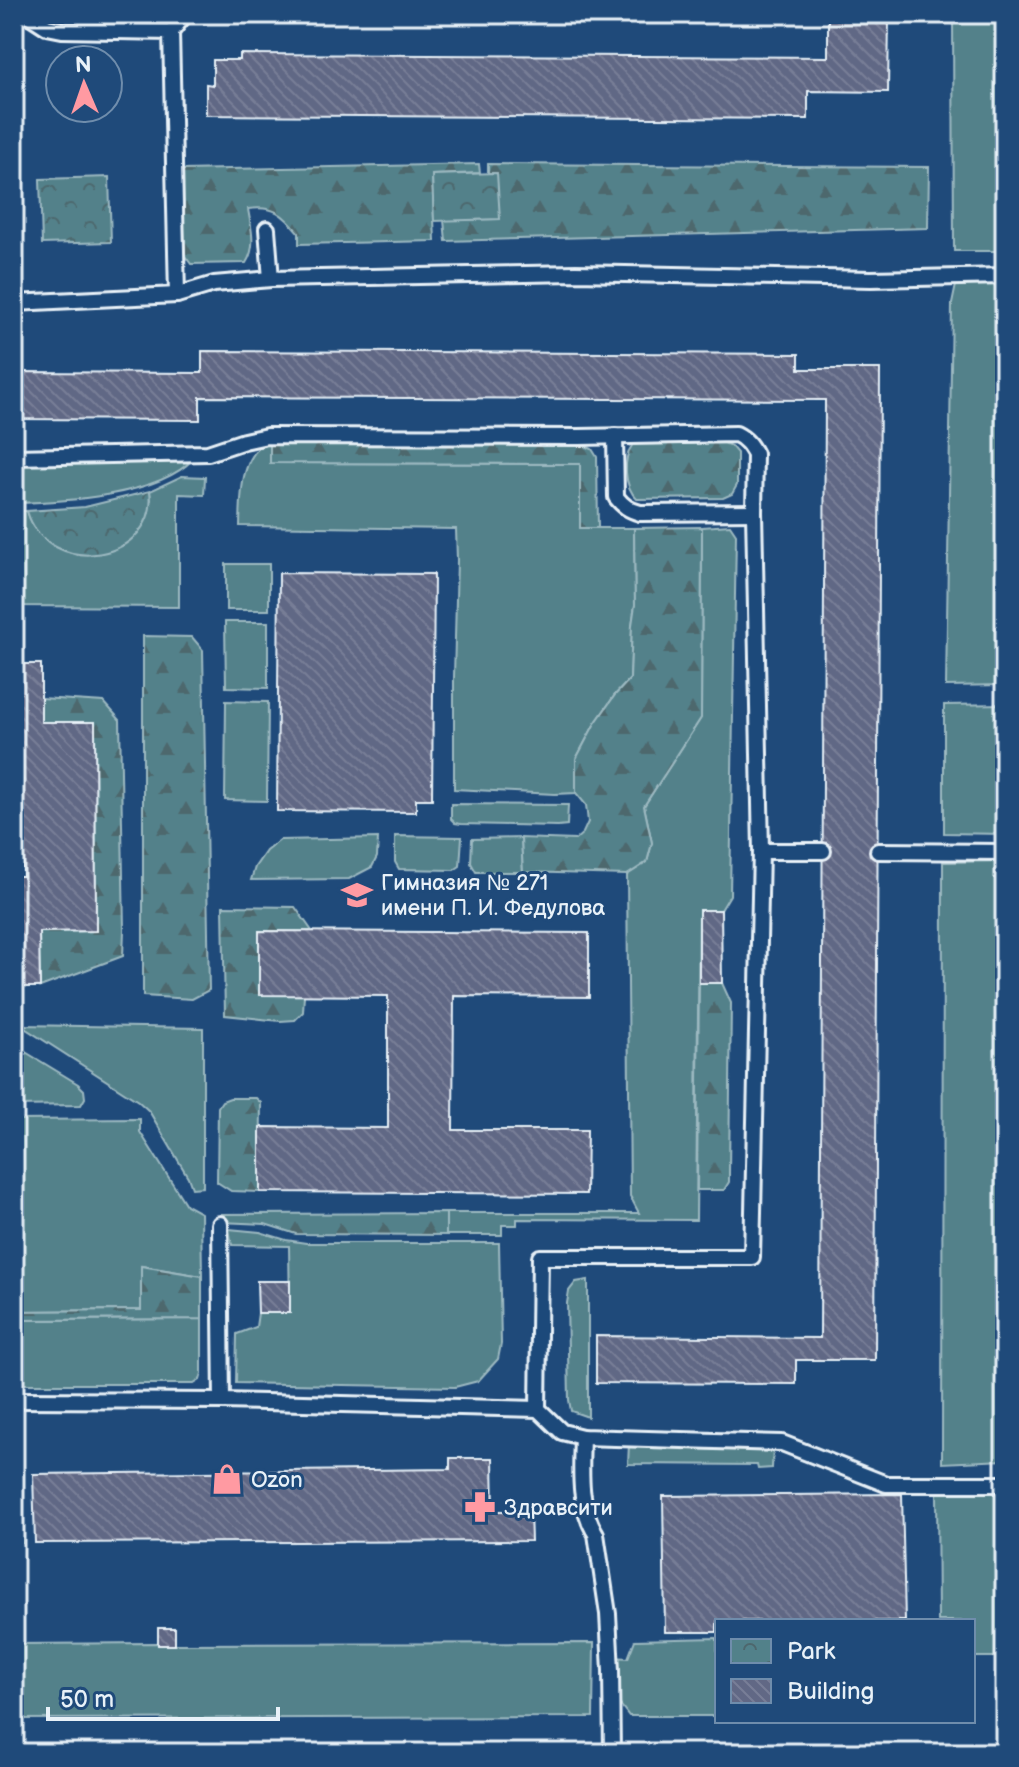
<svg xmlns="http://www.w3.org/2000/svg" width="1019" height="1767" font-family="'Balsamiq Sans',sans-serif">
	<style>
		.green { fill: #52818a; stroke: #9db9c1; stroke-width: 2 }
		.forest { fill: url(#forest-firs); stroke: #9db9c1; stroke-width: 2 }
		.park { fill: url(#park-crowns); stroke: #9db9c1; stroke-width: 2 }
		.building { fill: url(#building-back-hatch); stroke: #e8f1f8; stroke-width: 2 }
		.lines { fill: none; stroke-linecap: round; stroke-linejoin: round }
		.lane-casing { stroke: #e8f1f8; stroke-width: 20 }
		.lane { stroke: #1f4a7a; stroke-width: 14 }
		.labels { text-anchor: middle; stroke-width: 6; stroke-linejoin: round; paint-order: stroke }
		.poi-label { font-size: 22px; fill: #e8f1f8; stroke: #1f4a7a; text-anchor: start }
	</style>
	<defs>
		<pattern id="forest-firs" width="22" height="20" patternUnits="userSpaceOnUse" patternTransform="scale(2)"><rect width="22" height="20" fill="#52818a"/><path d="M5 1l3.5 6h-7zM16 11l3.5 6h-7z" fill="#4d676d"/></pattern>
		<pattern id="park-crowns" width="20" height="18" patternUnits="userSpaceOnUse" patternTransform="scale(2)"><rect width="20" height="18" fill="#52818a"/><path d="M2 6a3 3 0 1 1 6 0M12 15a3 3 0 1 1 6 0" fill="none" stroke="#4d676d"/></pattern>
		<pattern id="building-back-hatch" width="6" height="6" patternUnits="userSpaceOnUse" patternTransform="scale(2)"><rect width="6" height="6" fill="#616885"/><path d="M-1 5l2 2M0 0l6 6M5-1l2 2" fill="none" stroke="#787e97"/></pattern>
	</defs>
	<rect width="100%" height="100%" fill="#1f4a7a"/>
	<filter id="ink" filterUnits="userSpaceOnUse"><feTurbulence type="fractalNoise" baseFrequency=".0125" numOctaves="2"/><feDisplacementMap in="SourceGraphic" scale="16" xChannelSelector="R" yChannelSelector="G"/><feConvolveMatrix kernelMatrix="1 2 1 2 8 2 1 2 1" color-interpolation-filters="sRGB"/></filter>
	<g filter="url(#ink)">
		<g class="green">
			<path d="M953,14h52v237h-51z"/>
			<path d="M1005,284v401l-59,1 6,-382 4,-19z"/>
			<path d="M270,440v23l310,1 1,64h53l1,77 -3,20 -2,54 -15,16 -21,30 -18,34v34l-21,1 -101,-5v-112l3,-117 -1,-31 -216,-3c1,-29 -1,-71 30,-86z"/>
			<path d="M14,459h179c-34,37 -131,43 -179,44z"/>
			<path d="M182,476l23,1 -1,18 -25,-1v113l-165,-1v-95h13c7,25 27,37 50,44l74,-55 -1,-9z"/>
			<path d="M730,525l6,9 -6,361 -9,15 -22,1 -3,309 -179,-1v6h-15v10h-56v-22h193l-9,-17 -3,-321 20,-13 5,-19 -8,-37 57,-88 1,-191z"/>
			<rect x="226" y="564" width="43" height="46"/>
			<path d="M225,622h43v66l-42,-1z"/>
			<path d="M226,701l42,1 -1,99 -42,-1z"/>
			<path d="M1005,704v130l-61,-1v-128z"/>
			<path d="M451,804l117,1 -1,20 -9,1 -97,-2 -6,-1 -4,-4z"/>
			<path d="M395,836l67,1 -2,29 -6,4 -55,-1 -4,-7z"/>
			<path d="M378,838l-1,19 -5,10 -23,12 -98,1 4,-13 11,-16 14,-11z"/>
			<path d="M521,838l2,34h-47l-5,-9 1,-24z"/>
			<path d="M1005,861v599l-63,3 1,-601z"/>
			<path d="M20,1025l183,3v159l-11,1 -4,-11 -39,-66 -11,-10z"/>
			<path d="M14,1045l64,39 6,6 1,8 -4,7 -67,1z"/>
			<path d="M140,1119v13l36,57 10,16 15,8 1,63 -60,-10v44l-128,1v-191z"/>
			<path d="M229,1229l31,3 26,8 20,3h193l2,101 -3,15 -20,22 -23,6 -219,-4 1,-49 19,-7 2,-14h32l-1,-67 -57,-1z"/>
			<path d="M588,1280v137l-17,-6 -2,-11 -2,-97 2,-12 7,-9z"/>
			<path d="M202,1319v54l-2,7 -6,4h-180v-64z"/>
			<path d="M14,1426l2,1 6,116 -8,1z"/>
			<path d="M629,1444l144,3 -1,21 -14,1 -1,-4 -129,-1z"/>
			<path d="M1005,1491v166h-32v-36h-35l-1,-129z"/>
			<path d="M717,1638v78h-88l-10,-13 -6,-46 15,1 7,-18z"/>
			<path d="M158,1643l1,2h15l1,-1 419,-1 -1,74 -579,2v-75z"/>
		</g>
		<g class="forest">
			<path d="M479,164l1,9 -48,2 3,66 -136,3v-11c-16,-19 -25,-28 -51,-24 3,19 9,37 -2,54l-55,1 -6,-8 -3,-86z"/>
			<path d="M488,164l441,3 -1,61 -482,13 -2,-21 55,-1 -3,-46h-8z"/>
			<path d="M270,440l311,4 11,5 5,8 1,71h-18v-64l-310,-1z"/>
			<path d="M724,443l7,3 6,7v32l-5,9 -9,4 -86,1c-13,-12 -15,-40 -4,-55z"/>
			<path d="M702,527l-1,191 -57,88 8,37 -5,19 -20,13 -104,-3 -2,-34 54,2 8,-7 5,-11 -2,-17 -10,-12v-34l18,-34 21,-30 15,-16 2,-54 3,-20 -1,-77z"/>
			<path d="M143,636l49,1 11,13 6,340 -17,9 -49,-3z"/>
			<path d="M41,698l63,4 16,18 4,210 -1,26 -83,31 -1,-55 57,-1 -1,-209h-54z"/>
			<path d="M223,906l72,1 17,24h-53v64h45l-1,17 -8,8 -15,1 -55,-6z"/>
			<path d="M699,983h23l9,20 -2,170v9l-5,8h-27z"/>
			<path d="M230,1098h26l5,5 -1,89 -29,-1 -14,-9 1,-75 4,-6z"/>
			<path d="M446,1213v22l-150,-1 -31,-10 -44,-2v-8z"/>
			<path d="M141,1266l61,10v43l-188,1v-9l127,-1z"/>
		</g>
		<g class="park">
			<path d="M497,173l3,46 -66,2 -2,-46z"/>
			<path d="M109,177l2,65 -69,2 -2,-65z"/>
			<path d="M150,491c9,70 -102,90 -123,20l58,-4z"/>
		</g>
		<g class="building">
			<path d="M828,14h61l-1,78 -80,-1v28l-602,-4v-31l7,1v-25h27v-6l588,3z"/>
			<path d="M202,351l597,3v15h81l-5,991h-79v24l-200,-1v-47l224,2 5,-938 -625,-3v23l-186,-1v-47l188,1z"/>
			<path d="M279,573l155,1 -2,225h-16v13l-139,-1z"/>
			<path d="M14,664h27v58h54l1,209 -57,1 1,55h-26v-111h9l-1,-98h-8z"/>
			<path d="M699,910h22l1,73h-23z"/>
			<path d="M259,931l330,2v64l-135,-1 -1,134h134l-1,64 -326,-2v-65l128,1v-132l-129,-1z"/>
			<path d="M257,1281h33v32h-32z"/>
			<path d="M450,1458h43l1,53h36l1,30 -496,2 -2,-69 417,-5z"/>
			<path d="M902,1494l3,127h-188v11h-52l-2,-136z"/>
			<rect x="158" y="1628" width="17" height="17"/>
		</g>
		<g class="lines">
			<defs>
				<g id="lane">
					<path d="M27,14l20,13 15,3 109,2"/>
					<path d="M267,229l4,50"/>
					<path d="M177,295l-6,-263 14,-18"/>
					<path d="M14,303l163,-8 37,-11 57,-5 305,-6 295,6 134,-3"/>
					<path d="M615,436l1,61c7,9 13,13 24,16l114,-1"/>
					<path d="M14,457l194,-4 36,-12 23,-5 312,1 157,-3c10,5 14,11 19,20l-1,58 7,339 -9,406h-212l-2,152"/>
					<path d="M761,851h62"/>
					<path d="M878,851l127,1"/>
					<path d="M220,1224l2,177"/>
					<path d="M14,1400l208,1 316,8 24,23 20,5 200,6 104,41h119"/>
					<path d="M582,1437c-1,33 -4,69 14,97l12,80 3,57 1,82"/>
				</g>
			</defs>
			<use href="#lane" class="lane-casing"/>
			<use href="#lane" class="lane"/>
		</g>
	</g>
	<defs>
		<symbol id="school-bare" viewBox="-9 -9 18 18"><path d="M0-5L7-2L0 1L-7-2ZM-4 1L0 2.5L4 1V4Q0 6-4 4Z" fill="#ff9aa2" stroke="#1f4a7a" stroke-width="2.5" paint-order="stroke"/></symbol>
		<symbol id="shop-bare" viewBox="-9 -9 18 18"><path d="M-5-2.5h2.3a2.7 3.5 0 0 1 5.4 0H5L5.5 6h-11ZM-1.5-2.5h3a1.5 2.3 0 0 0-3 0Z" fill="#ff9aa2" stroke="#1f4a7a" stroke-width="2.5" paint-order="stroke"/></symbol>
		<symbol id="pharmacy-bare" viewBox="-9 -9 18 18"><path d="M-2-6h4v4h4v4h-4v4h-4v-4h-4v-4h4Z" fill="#ff9aa2" stroke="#1f4a7a" stroke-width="2.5" paint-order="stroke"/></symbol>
	</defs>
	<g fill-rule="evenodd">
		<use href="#school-bare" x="335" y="873" width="44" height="44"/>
		<use href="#shop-bare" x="205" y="1457" width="44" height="44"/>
		<use href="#pharmacy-bare" x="458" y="1485" width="44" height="44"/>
	</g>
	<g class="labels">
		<g class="poi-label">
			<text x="381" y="890">Гимназия № 271<tspan x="381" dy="25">имени П. И. Федулова</tspan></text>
			<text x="251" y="1487">Ozon</text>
			<text x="504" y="1515">Здравсити</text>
		</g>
	</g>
	<rect width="1019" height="1767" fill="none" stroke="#1f4a7a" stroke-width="48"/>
	<rect x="24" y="24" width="971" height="1719" fill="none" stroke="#e8f1f8" stroke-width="3" filter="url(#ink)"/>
	<rect x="715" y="1619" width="260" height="104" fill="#1f4a7a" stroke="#6f8dac" stroke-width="2"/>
	<rect x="731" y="1639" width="40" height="24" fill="url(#park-crowns)" stroke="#6f8dac" stroke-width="2"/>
	<text x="787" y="1659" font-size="24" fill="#e8f1f8">Park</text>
	<rect x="731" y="1679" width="40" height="24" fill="url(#building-back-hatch)" stroke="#6f8dac" stroke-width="2"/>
	<text x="787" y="1699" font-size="24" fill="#e8f1f8">Building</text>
	<g transform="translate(84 84) rotate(358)"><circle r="38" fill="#1f4a7a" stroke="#6f8dac" stroke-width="2"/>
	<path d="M0-6L14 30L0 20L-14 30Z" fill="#ff9aa2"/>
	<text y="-12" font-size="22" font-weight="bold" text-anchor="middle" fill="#e8f1f8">N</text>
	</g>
	<path d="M48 1707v12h230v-12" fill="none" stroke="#e8f1f8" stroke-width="4"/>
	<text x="60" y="1707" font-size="24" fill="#e8f1f8" stroke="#1f4a7a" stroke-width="6" paint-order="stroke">50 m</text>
</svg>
